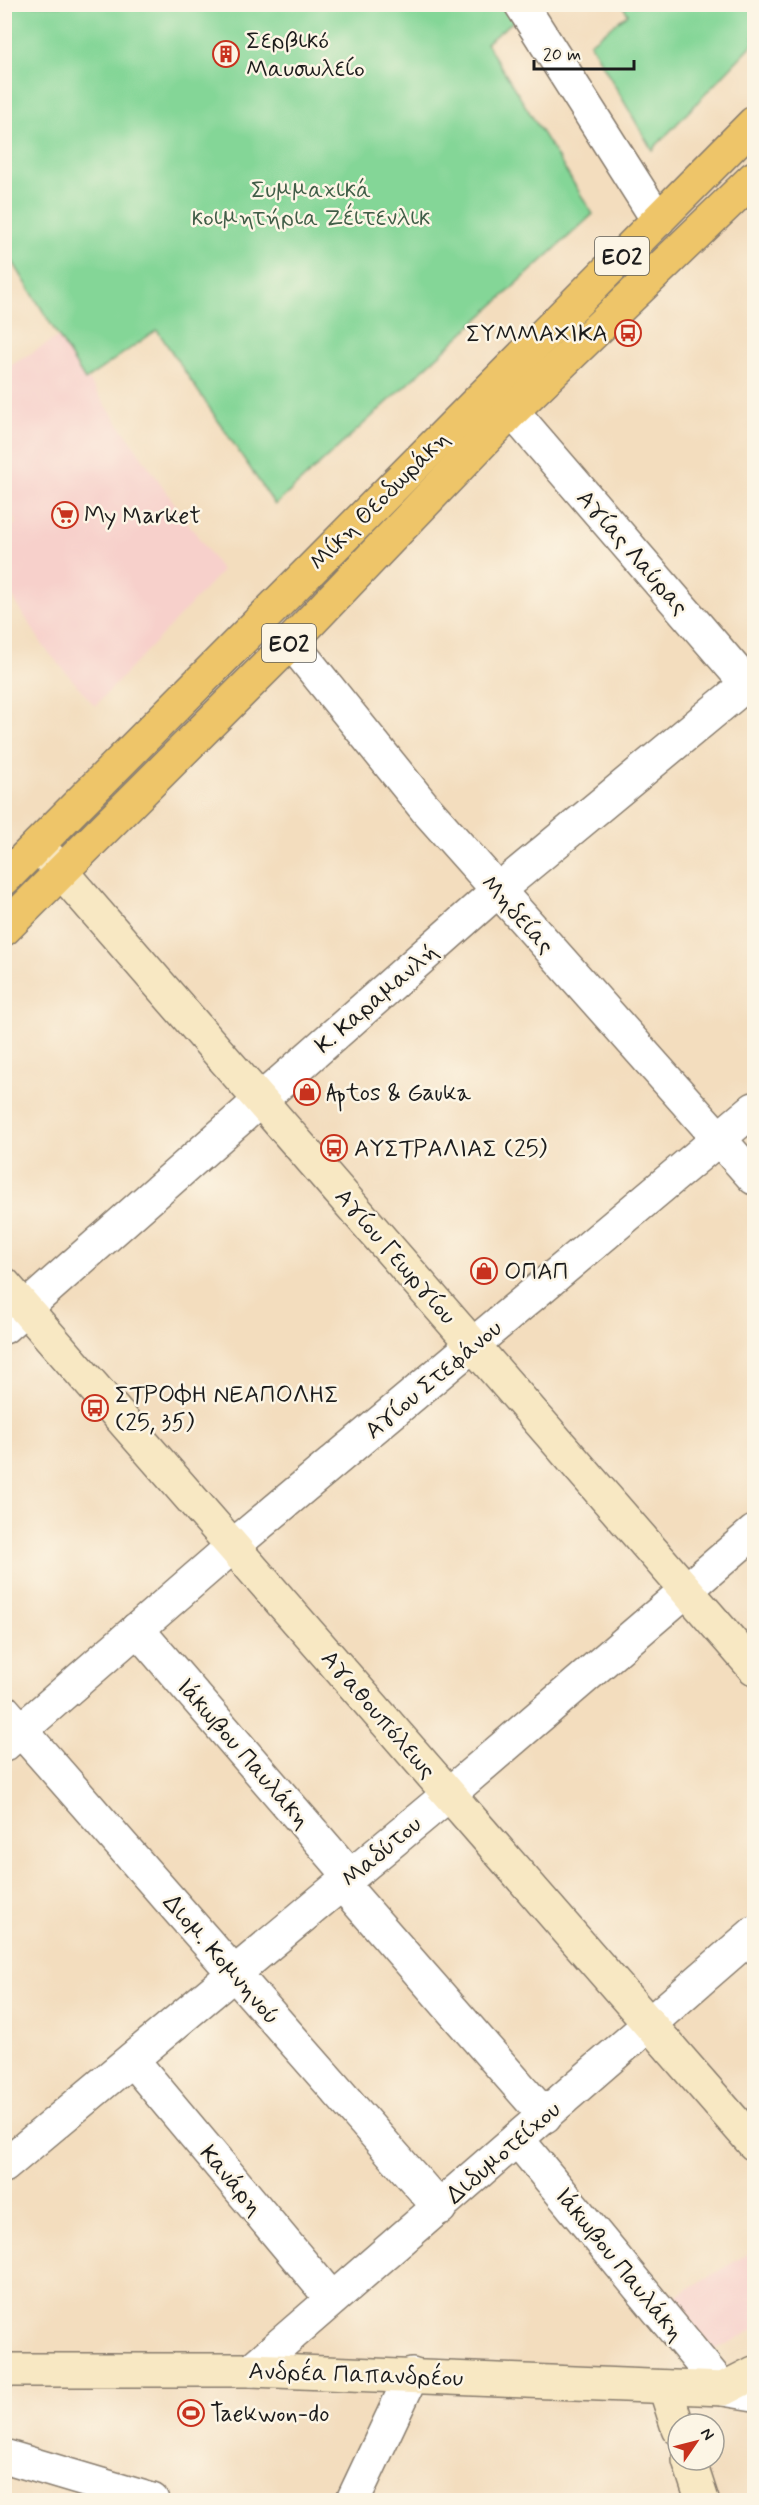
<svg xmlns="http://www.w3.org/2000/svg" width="759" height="2505" font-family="Mynerve,sans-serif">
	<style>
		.built { fill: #f7d0cb }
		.green { fill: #84d697; stroke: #50795a; stroke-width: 1.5 }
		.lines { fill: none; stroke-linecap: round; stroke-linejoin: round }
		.street-casing { stroke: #887c6d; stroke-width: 36 }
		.secondary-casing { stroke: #887c6d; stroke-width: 36 }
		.highway-casing { stroke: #887c6d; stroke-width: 36 }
		.street { stroke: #fff; stroke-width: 33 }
		.secondary { stroke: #f8e8c3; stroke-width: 33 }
		.highway { stroke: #eec569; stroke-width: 33 }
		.labels { text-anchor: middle; stroke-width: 5; stroke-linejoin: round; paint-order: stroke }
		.shield { fill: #fcf5e5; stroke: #5f5d58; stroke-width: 1.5 }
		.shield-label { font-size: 22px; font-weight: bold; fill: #1c1c1c }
		.poi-label { font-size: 24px; fill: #1c1c1c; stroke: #fcf5e5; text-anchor: start }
		.park-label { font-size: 24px; fill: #405d47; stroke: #fcf5e5 }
		.street-label { font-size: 24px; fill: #1c1c1c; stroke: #fcf5e5 }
	</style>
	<rect width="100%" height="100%" fill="#fcf5e5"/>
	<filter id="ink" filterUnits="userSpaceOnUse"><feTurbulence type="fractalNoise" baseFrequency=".0167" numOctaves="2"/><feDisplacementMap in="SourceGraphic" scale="12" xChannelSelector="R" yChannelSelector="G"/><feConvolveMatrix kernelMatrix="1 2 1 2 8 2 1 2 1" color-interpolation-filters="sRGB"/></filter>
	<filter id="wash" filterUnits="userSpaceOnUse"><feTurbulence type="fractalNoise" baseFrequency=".008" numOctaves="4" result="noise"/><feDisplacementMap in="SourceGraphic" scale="24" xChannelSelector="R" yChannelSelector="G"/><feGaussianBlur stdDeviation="1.35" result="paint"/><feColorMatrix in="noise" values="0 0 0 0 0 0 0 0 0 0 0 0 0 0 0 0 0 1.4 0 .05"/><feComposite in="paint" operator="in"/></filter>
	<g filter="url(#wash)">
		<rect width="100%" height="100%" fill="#f3ddbe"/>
		<g class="built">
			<path d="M58,337l164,234 -127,135 -51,-59 -39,-62v-52l11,-10 -11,-18v-136z"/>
			<path d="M754,2250v80l-40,20 -43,-51z"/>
		</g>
		<g class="green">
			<path d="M5,5h529l-48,38 107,171 -318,291 -118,-175 -72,50 -80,-131z"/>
			<path d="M622,5h132v38l-102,107 -62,-107 38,-29z"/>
		</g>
	</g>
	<g filter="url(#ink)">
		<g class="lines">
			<defs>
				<g id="street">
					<path d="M521,4l137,216"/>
					<path d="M512,411l242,281"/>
					<path d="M291,642l134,166 329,370"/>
					<path d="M4,1327l493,-436 257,-213"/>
					<path d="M137,1629l214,248"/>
					<path d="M4,1711l436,497"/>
					<path d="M4,1745l229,-199 521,-437"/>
					<path d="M342,1884l203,232"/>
					<path d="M133,2061l199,238"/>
					<path d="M517,2139l206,250 31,5"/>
					<path d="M4,2166l445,-372 305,-262"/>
					<path d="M251,2370l503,-437"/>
					<path d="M4,2456l148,44"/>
					<path d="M353,2500l59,-125"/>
				</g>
				<g id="secondary">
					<path d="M38,845l716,823"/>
					<path d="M4,1284l750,860"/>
					<path d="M4,2370h247l472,19 31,-16"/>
					<path d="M665,2387l13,41"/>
					<path d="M689,2460l13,40"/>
				</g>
				<g id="highway">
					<path d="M4,879l750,-756"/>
					<path d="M4,929l287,-287 221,-231 242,-233"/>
				</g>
			</defs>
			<use href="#street" class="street-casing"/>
			<use href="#secondary" class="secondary-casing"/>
			<use href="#highway" class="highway-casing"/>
			<use href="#street" class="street"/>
			<use href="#secondary" class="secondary"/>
			<use href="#highway" class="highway"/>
		</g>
	</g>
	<defs>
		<symbol id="building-ring" viewBox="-11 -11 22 22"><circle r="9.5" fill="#fcf5e5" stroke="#c8321e" stroke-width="1.5"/><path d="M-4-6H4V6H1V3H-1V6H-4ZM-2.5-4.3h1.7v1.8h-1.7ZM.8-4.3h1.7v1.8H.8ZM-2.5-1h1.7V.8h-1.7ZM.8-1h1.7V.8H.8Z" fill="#c8321e"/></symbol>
		<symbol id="bus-ring" viewBox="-11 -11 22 22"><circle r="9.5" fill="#fcf5e5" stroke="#c8321e" stroke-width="1.5"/><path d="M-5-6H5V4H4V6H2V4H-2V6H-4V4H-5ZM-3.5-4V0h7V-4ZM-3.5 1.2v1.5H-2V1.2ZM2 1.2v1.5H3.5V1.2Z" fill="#c8321e"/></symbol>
		<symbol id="supermarket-ring" viewBox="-11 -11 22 22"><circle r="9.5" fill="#fcf5e5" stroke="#c8321e" stroke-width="1.5"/><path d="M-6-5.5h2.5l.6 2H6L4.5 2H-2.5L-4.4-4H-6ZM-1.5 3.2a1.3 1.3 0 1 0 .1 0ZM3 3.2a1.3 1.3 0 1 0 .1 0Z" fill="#c8321e"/></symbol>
		<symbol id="shop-ring" viewBox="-11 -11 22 22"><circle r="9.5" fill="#fcf5e5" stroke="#c8321e" stroke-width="1.5"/><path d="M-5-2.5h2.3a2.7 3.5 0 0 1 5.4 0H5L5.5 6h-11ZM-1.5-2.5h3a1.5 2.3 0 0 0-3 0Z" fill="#c8321e"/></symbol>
		<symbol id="stadium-ring" viewBox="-11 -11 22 22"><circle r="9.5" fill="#fcf5e5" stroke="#c8321e" stroke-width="1.5"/><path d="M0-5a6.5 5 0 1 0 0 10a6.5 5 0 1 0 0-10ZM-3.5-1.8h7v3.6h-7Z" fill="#c8321e"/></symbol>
	</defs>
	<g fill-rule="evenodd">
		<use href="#building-ring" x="211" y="39" width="30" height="30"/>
		<use href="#bus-ring" x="613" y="318" width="30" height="30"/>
		<use href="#supermarket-ring" x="50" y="500" width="30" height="30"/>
		<use href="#shop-ring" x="292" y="1077" width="30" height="30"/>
		<use href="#bus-ring" x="319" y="1133" width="30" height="30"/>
		<use href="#shop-ring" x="469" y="1256" width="30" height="30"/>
		<use href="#bus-ring" x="80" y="1393" width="30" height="30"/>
		<use href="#stadium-ring" x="176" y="2398" width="30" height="30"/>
	</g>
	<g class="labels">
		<g class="shield">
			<rect x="595" y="237" width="54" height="38" rx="4.5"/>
			<rect x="262" y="624" width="54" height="38" rx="4.5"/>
		</g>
		<g class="shield-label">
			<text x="622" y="264">ΕΟ2</text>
			<text x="289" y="651">ΕΟ2</text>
		</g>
		<g class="poi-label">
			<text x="246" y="48">Σερβικό<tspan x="246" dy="28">Μαυσωλείο</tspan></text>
			<text x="608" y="341" text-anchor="end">ΣΥΜΜΑΧΙΚΑ</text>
			<text x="84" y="523">My Market</text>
			<text x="326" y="1100">Aptos &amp; Gauka</text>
			<text x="354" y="1156">ΑΥΣΤΡΑΛΙΑΣ (25)</text>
			<text x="504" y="1279">ΟΠΑΠ</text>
			<text x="115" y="1402">ΣΤΡΟΦΗ ΝΕΑΠΟΛΗΣ<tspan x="115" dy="28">(25, 35)</tspan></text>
			<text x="210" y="2421">Taekwon-do</text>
		</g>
		<g class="park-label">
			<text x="311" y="197">Συμμαχικά<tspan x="311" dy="28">κοιμητήρια Ζέιτενλικ</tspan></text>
		</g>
		<g class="street-label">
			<text transform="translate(379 500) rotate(-45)" y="8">Μίκη Θεοδωράκη</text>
			<text transform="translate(633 552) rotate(49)" y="8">Αγίας Λαύρας</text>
			<text transform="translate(518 914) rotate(48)" y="8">Μηδείας</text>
			<text transform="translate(376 998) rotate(-41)" y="8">Κ. Καραμανλή</text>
			<text transform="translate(396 1256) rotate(49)" y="8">Αγίου Γεωργίου</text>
			<text transform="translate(433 1379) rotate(-40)" y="8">Αγίου Στεφάνου</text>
			<text transform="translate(379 1714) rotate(49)" y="8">Αγαθουπόλεως</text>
			<text transform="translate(244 1753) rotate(49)" y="8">Ιάκωβου Παυλάκη</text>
			<text transform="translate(381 1851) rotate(-40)" y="8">Μαδύτου</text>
			<text transform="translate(222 1959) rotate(49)" y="8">Διομ. Κομνηνού</text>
			<text transform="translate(503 2152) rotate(-41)" y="8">Διδυμοτείχου</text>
			<text transform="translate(232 2180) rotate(50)" y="8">Κανάρη</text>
			<text transform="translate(620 2264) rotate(51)" y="8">Ιάκωβου Παυλάκη</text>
			<text transform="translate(356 2374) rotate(2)" y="8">Ανδρέα Παπανδρέου</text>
		</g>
	</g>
	<rect width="759" height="2505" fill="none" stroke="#fcf5e5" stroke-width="24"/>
	<g transform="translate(696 2442) rotate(55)"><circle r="28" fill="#fcf5e5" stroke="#a29e95" stroke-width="1.5"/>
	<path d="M0-4.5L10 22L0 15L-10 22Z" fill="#c8321e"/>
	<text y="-9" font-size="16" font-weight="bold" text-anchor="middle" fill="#1c1c1c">N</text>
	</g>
	<path d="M534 60v9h100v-9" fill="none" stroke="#1c1c1c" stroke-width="3"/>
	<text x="543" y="60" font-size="18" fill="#1c1c1c" stroke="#fcf5e5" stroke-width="4.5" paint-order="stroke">20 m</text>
</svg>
